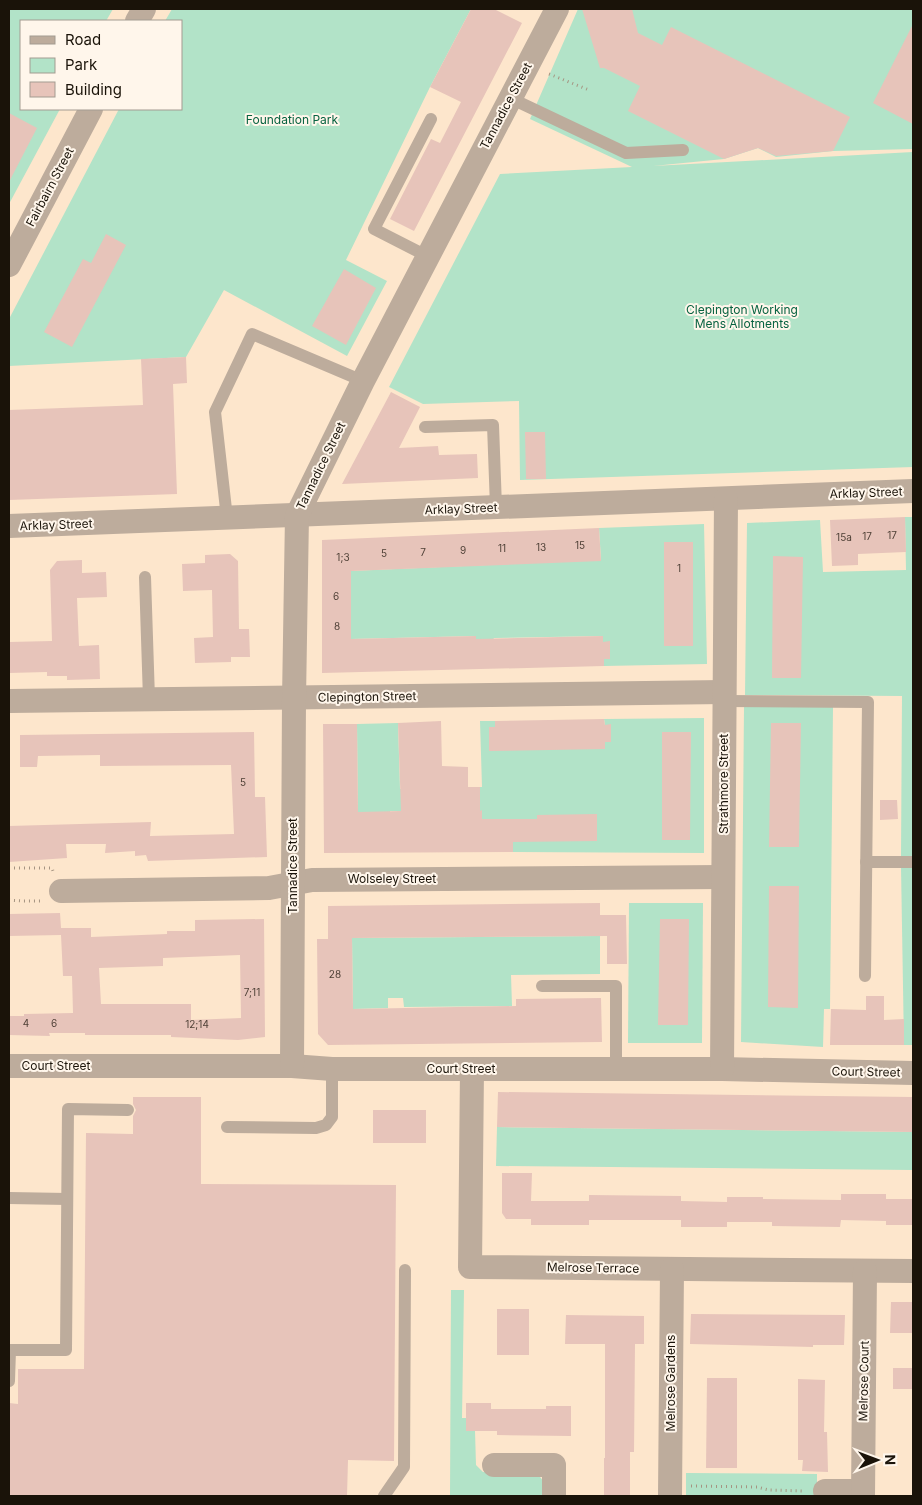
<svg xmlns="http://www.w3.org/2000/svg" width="922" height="1505" font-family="Inter,sans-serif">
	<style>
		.green { fill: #b2e3c8 }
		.building { fill: #e7c4ba; fill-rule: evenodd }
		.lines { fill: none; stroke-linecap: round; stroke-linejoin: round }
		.path { stroke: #a59481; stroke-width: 3; stroke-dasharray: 1 4; stroke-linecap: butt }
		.lane { stroke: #bdac9c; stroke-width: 12 }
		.street { stroke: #bdac9c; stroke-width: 24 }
		.labels { text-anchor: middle; stroke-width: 4; stroke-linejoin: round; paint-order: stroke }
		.number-label { font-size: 10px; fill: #4d3f35 }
		.street-label { font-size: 12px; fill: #1a1309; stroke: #fff6eb }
		.park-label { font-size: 12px; fill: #076240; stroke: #fff6eb }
	</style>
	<rect width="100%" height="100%" fill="#fde6cc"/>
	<g class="green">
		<path d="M9,9h104l-7,12h-85v88h39l-51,95z"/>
		<path d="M172,9h299l-41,78 -84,173 41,21 -40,75 -123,-66 -38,67 -177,9v-47l110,-210h62v-88h-16z"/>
		<path d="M578,9h335v140l-80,2 -57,6 -18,-9 -34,11 -71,7 260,-14v315l-393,13 -1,-79 -96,3 -34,-17 111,-213 132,-7 -102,-48z"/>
		<path d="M905,517h8v339h-12l1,-160 -157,-1 2,-172 73,-3 3,52 83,-2z"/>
		<path d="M704,524l3,140 -103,2v-7h6v-17h-7v-6l-109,2 -18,31 -1,-33 -124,3 -1,-68 251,-11 -2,-32z"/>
		<path d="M744,707h89l-3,302h-6l-1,38 -82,-5z"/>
		<path d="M704,718v135l-191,-1v-33h-31v-8h-2v-24h2l-2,-66h15v6h-6l116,15h6v-17h-6l-1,-6z"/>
		<path d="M398,723l2,66 43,-1 -40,23h-13v9h-32l-1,-96z"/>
		<path d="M901,867h12v178h-9z"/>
		<path d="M629,903h74l-1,140h-74z"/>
		<path d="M600,936v38l-89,1 1,31 -108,1 -1,-9h-15v10l-35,1 -1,-71z"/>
		<path d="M497,1127l416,5v38l-417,-4z"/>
		<path d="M451,1290h13l-2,128h4v13h9l1,34 7,7c13,0 48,-3 57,5 5,5 5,12 5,19h-95z"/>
		<path d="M686,1473l131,1v22h-131z"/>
	</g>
	<g class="building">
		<path d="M471,9h23l28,14 -108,208 -24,-12 41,-80 9,4 21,-41 -31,-15z"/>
		<path d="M582,9h50l6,24 24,12 9,-18 179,90 -17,34 -57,5 -18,-8 -34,11 -96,-48 12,-25 -36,-18h-4z"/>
		<path d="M913,24v100l-40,-21z"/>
		<path d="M9,113l28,15 -28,54z"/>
		<path d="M106,234l20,11 -54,102 -28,-15 39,-73 8,4z"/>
		<path d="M344,269l32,19 -30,57 -34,-19z"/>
		<path d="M186,357l1,26 -14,1 4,110 -168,6v-90l134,-5 -2,-46z"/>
		<path d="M391,392l29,15 -21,41 39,-2 1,9 38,-1 1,24 -136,6z"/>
		<path d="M525,432h20l1,47h-20z"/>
		<path d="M905,517l1,35 -48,2v11l-26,1 -2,-46z"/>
		<path d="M599,528l2,33 -250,10v68l125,-3v3l127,-3v6l7,-1v18h-6v7l-282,7v-133z"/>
		<rect x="664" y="542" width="29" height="104"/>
		<path d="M230,554l8,7 1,68h10l1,28h-19v5l-36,1 -1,-25 19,-1 -1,-47 -29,1 -1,-27 23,-1v-8z"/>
		<path d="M773,556l30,1 -2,121h-29z"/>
		<path d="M82,560v13l24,-1 1,25 -30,1 2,48 20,-1 1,34 -33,1v-4h-20v-4l-38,1v-31l43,-1 -2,-71 7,-9z"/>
		<path d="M604,719l1,6 6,-1v18h-6v7l-116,2v-24h6v-6z"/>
		<path d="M441,721l1,45 26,1v20h12v24l2,-1v9h55v-4l60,-1v27l-84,1v10l-189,1 -1,-129h34l1,88 43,-1 -3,-88z"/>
		<path d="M771,723h30l-2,124h-30z"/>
		<path d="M254,732l1,65h10l2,60 -119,4 -2,-6 -11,1v-5l-30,2 1,-9h-40l1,14 -58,4v-36l142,-4 -1,14 84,-2 -3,-69 -131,1v-11l-62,1 -1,11h-17v-32z"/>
		<path d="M662,732h29l-1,108h-28z"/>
		<path d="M880,800h17l1,19 -18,1z"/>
		<path d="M769,886h30l-1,122 -30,-1z"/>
		<path d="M600,903v12h26l1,49h-20v-28l-255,2 1,71 163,-3v-7l85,-1 1,44 -274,3 -10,-11 -1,-95h11v-33z"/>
		<path d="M60,913l1,15h30v9l76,-3v-3h28v-11l69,-1 1,118 -27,3 -67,-3v-2h-86v-2h-36l1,3 -41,-1v-19h15v-2l49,-1 -1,-37h-9l-2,-41 -52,1v-22zM240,955l1,63 -50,2v-16h-90l-2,-36 64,-2v-8z"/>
		<path d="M660,919h29l-1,106h-30z"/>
		<path d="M866,996h18v24l20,-1v26h-74l1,-36 35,1z"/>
		<path d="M498,1092l415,5v35l-416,-5z"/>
		<path d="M133,1097h68v87l195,1 -2,276 -46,-1 -1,36h-338v-93l9,1v-35h66l2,-236 47,1v-18l3,-6 -3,-6z"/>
		<rect x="373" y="1110" width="53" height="33"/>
		<path d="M502,1173h30l-1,28h58v-6l92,1v5l46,1v-5h36v2l78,1v-6h45v5h27v26h-27v-4l-45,-1 -1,7 -68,-1v-4h-45v5h-46v-7h-92v5h-58v-6h-25l-4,-6z"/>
		<path d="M891,1302h21v31h-22z"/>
		<rect x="497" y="1309" width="32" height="46"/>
		<path d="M691,1314l154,1 -1,30h-31v2l-123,-3z"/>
		<path d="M566,1315l78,1v28h-9l-1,108h-4v44h-26v-38h1v-114h-40z"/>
		<rect x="893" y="1368" width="20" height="21"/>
		<path d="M707,1378h30v90h-31z"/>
		<path d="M798,1379l27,1 -1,52h3l1,40 -26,-1 1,-11h-5z"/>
		<path d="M466,1403h25v6h55v-3h25v30l-74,-1v-4h-31z"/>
	</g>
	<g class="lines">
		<g class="path">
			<path d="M549,74l40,16"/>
			<path d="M9,868h43l1,3"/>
			<path d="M9,900l13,1h19"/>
			<path d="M691,1486l66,1 12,3 35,1"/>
		</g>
		<g class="lane">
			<path d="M510,98l116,55 57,-3"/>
			<path d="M427,256l-53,-27 57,-110"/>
			<path d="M425,427l68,-2 3,82"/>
			<path d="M227,518l-12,-106 37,-78 111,47"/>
			<path d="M145,577l4,122"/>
			<path d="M724,701l144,1 -3,274"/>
			<path d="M866,862h47"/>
			<path d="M542,986h74v83"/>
			<path d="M227,1127l89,1 10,-3 6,-8v-48"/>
			<path d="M9,1198l58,1"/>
			<path d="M9,1381l1,-31h56l2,-241 60,1"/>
			<path d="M384,1496l20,-29 1,-197"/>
		</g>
		<g class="street">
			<path d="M137,21l7,-12"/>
			<path d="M9,265l82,-156"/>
			<path d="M9,526l904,-35"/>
			<path d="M9,701l715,-9"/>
			<path d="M61,891l208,-3 43,-8 411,-3"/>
			<path d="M9,1066h283l40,3h390l191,4"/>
			<path d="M292,1066l2,-367 3,-184 66,-134 194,-372"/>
			<path d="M472,1069l-2,198 443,4"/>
			<path d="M722,1069l4,-570"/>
			<path d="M494,1465h60v31"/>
			<path d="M825,1491h38"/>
			<path d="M670,1496l2,-227"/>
			<path d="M863,1496l2,-225"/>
		</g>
	</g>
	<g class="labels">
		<g class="number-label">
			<text x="892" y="539">17</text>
			<text x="867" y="540">17</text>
			<text x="844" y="541">15a</text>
			<text x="580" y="549">15</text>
			<text x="541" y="551">13</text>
			<text x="502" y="552">11</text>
			<text x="463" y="554">9</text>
			<text x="423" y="556">7</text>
			<text x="384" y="557">5</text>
			<text x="343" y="561">1;3</text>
			<text x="679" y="572">1</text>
			<text x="336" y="600">6</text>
			<text x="337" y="630">8</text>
			<text x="243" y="786">5</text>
			<text x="335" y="978">28</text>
			<text x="252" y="996">7;11</text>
			<text x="26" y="1027">4</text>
			<text x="54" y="1027">6</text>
			<text x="197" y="1028">12;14</text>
		</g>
		<g class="street-label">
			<text transform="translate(506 106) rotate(-62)" y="4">Tannadice Street</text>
			<text transform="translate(50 187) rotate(-62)" y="4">Fairbairn Street</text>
			<text transform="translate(321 466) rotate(-64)" y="4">Tannadice Street</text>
			<text transform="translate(866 493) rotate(-2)" y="4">Arklay Street</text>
			<text transform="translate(461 509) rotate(-2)" y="4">Arklay Street</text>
			<text transform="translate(56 525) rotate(-2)" y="4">Arklay Street</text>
			<text transform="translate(367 697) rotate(-1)" y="4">Clepington Street</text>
			<text transform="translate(724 784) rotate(-90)" y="4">Strathmore Street</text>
			<text transform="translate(293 866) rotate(-90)" y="4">Tannadice Street</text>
			<text x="392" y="883">Wolseley Street</text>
			<text x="56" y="1070">Court Street</text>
			<text x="461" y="1073">Court Street</text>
			<text transform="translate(866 1072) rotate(1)" y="4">Court Street</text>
			<text transform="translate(593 1268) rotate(1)" y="4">Melrose Terrace</text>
			<text transform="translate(864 1381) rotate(-89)" y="4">Melrose Court</text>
			<text transform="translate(671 1383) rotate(-90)" y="4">Melrose Gardens</text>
		</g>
		<g class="park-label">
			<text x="292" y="124">Foundation Park</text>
			<text x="742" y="314">Clepington Working<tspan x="742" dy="14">Mens Allotments</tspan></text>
		</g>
	</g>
	<rect width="922" height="1505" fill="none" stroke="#1a1309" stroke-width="20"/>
	<rect x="20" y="20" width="162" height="90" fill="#fff6eb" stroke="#a39b91"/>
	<rect x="30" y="36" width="25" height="8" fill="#bdac9c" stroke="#a39b91"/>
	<text x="65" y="45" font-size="15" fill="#1a1309">Road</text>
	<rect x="30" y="58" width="25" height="15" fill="#b2e3c8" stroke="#a39b91"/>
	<text x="65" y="70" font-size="15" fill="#1a1309">Park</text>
	<rect x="30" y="82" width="25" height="15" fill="#e7c4ba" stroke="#a39b91"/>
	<text x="65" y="95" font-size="15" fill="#1a1309">Building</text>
	<g transform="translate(877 1460) rotate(89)" stroke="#fff6eb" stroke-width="4" paint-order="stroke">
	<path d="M0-4L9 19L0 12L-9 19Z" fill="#1a1309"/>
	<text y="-8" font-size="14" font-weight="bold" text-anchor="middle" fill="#1a1309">N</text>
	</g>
</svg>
